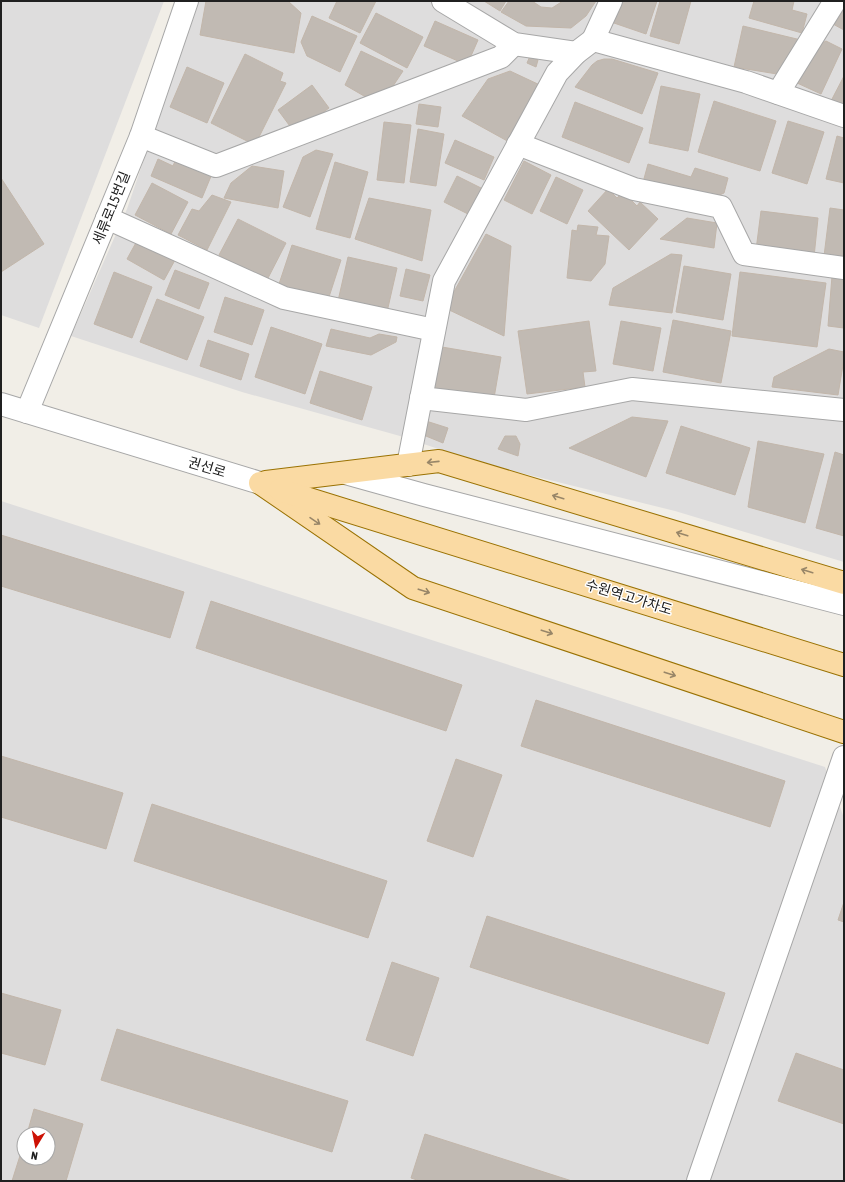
<svg xmlns="http://www.w3.org/2000/svg" width="845" height="1182" font-family="'Asap Condensed','Noto Sans KR',sans-serif">
	<style>
		.residential { fill: #dedddd; fill-rule: evenodd }
		.building { fill: #c1bab3; stroke: #c2b6aa }
		.lines { fill: none; stroke-linecap: round; stroke-linejoin: round }
		.minor-casing { stroke: #a7a7a7; stroke-width: 24 }
		.major-casing { stroke: #9a7203; stroke-width: 24 }
		.minor { stroke: #fff; stroke-width: 22 }
		.major { stroke: #fadaa3; stroke-width: 22 }
		.oneway { stroke: #988668 }
		.labels { text-anchor: middle; stroke-width: 3; stroke-linejoin: round; paint-order: stroke }
		.street-label { font-size: 14px; fill: #202020; stroke: #fff }
	</style>
	<rect width="100%" height="100%" fill="#f1eee7"/>
	<g class="residential">
		<path d="M1,1h163l-125,327 -38,-13z"/>
		<path d="M198,1h646v561l-169,-51 -198,-49 -77,-26 -158,-44 -171,-56 56,-127z"/>
		<path d="M1,501l824,266 19,51v363h-843zM24,1134h24v24h-24z"/>
	</g>
	<g class="building">
		<path d="M206,1h82l13,12 -7,40 -94,-18z"/>
		<path d="M337,1h39l-16,32 -31,-15z"/>
		<path d="M484,1h22l-6,10z"/>
		<path d="M509,1h23l9,6 11,1 11,-7h33l-10,15 -15,12 -45,-2 -25,-14z"/>
		<path d="M618,1h39l-11,33 -35,-12z"/>
		<path d="M660,1h31l-12,43 -29,-8z"/>
		<path d="M754,1h40l-2,9 15,4 -5,19 -53,-15z"/>
		<path d="M844,2v28l-11,-6z"/>
		<path d="M376,13l47,24 -16,31 -47,-25z"/>
		<path d="M312,16l45,20 -17,36 -33,-16 -6,-14z"/>
		<path d="M435,21l43,19 -11,25 -43,-19z"/>
		<path d="M743,26l58,14 -24,34 -43,-7z"/>
		<path d="M826,41l16,8 -21,45 -26,-12 20,-35z"/>
		<path d="M361,51l42,20 -12,18 -20,11 -26,-15z"/>
		<path d="M245,54l38,19 -3,8 6,2 -31,62 -44,-22z"/>
		<path d="M530,56l8,4 -2,7 -9,-4z"/>
		<path d="M604,59h8l46,14 -16,41 -67,-27 17,-22 5,-4z"/>
		<path d="M187,67l37,16 -17,40 -37,-16z"/>
		<path d="M510,71l32,15 -31,57 -49,-27 26,-37z"/>
		<path d="M844,76v32l-13,-7z"/>
		<path d="M312,85l17,23 -34,25 -17,-23z"/>
		<path d="M661,86l39,8 -12,57 -39,-8z"/>
		<path d="M714,101l62,20 -16,50 -62,-19z"/>
		<path d="M575,102l68,26 -14,35 -67,-26z"/>
		<path d="M419,104l22,3 -3,20 -22,-3z"/>
		<path d="M788,121l36,11 -17,52 -35,-11z"/>
		<path d="M384,122l27,3 -7,58 -27,-3z"/>
		<path d="M418,129l26,5 -8,52 -26,-4z"/>
		<path d="M837,136l7,2v45l-18,-4z"/>
		<path d="M455,140l39,17 -10,23 -39,-17z"/>
		<path d="M316,150l17,4 -23,63 -27,-10 20,-50z"/>
		<path d="M178,154l36,15 -12,29 -51,-22 7,-17 15,7z"/>
		<path d="M524,161l27,14 -19,39 -28,-14z"/>
		<path d="M335,162l33,10 -18,66 -34,-9z"/>
		<path d="M648,164l43,13 4,-9 33,10 -4,15 -16,7 -66,-14z"/>
		<path d="M252,166l32,5 -6,37 -54,-10 7,-15z"/>
		<path d="M457,176l28,14 -13,26 -28,-14z"/>
		<path d="M556,177l27,13 -16,34 -27,-13z"/>
		<path d="M1,178l43,66 -43,28z"/>
		<path d="M152,183l36,19 -17,32 -36,-19z"/>
		<path d="M608,189l9,9 6,-6 14,14 3,-4 18,17 -29,31 -41,-39z"/>
		<path d="M212,195l19,7 -24,48 -29,-15 14,-26 7,2z"/>
		<path d="M369,198l62,12 -9,51 -67,-22z"/>
		<path d="M830,208l14,2v48l-20,-2z"/>
		<path d="M761,211l57,7 -4,39 -58,-7z"/>
		<path d="M687,218l30,5 -3,25 -54,-9z"/>
		<path d="M238,219l48,24 -19,37 -48,-25z"/>
		<path d="M578,225l20,2 -2,8 13,1 -4,28 -14,17 -24,-3 5,-48 5,1z"/>
		<path d="M486,234l25,12 -7,90 -59,-28z"/>
		<path d="M138,239l37,21 -11,20 -37,-21z"/>
		<path d="M292,245l49,15 -14,43 -49,-16z"/>
		<path d="M671,254l11,1 -10,58 -63,-8 4,-17z"/>
		<path d="M348,257l49,11 -10,44 -49,-11z"/>
		<path d="M684,266l47,8 -8,46 -47,-8z"/>
		<path d="M406,269l24,6 -7,26 -23,-5z"/>
		<path d="M175,270l34,13 -10,26 -34,-14z"/>
		<path d="M114,272l38,15 -20,51 -38,-14z"/>
		<path d="M740,272l86,11 -9,64 -85,-11z"/>
		<path d="M832,276l12,1v51l-16,-2z"/>
		<path d="M225,297l39,13 -12,35 -38,-13z"/>
		<path d="M157,299l47,18 -17,43 -47,-18z"/>
		<path d="M673,320l58,11 -10,52 -58,-11z"/>
		<path d="M589,321l7,50 -13,1 2,15 -58,7 -9,-63z"/>
		<path d="M621,321l40,7 -8,43 -40,-7z"/>
		<path d="M271,327l51,17 -17,50 -50,-17z"/>
		<path d="M331,329l39,9 9,-4 18,3 -1,5 -25,13 -45,-9z"/>
		<path d="M208,340l41,14 -8,26 -41,-14z"/>
		<path d="M436,346l65,11 -7,41 -65,-11z"/>
		<path d="M829,349l15,3v7l-6,36 -66,-8 2,-10z"/>
		<path d="M320,371l52,16 -10,33 -52,-17z"/>
		<path d="M632,417l36,4 -22,56 -77,-29z"/>
		<path d="M426,421l22,7 -5,15 -22,-9z"/>
		<path d="M681,426l69,22 -15,47 -69,-22z"/>
		<path d="M505,436h11l4,8 -2,12 -20,-7z"/>
		<path d="M758,441l66,13 -19,69 -57,-16z"/>
		<path d="M835,452l9,3v81l-28,-8z"/>
		<path d="M1,535l183,57 -14,46 -169,-52z"/>
		<path d="M211,601l251,84 -16,46 -250,-83z"/>
		<path d="M536,700l249,81 -15,46 -249,-81z"/>
		<path d="M1,756l122,37 -17,56 -105,-32z"/>
		<path d="M456,759l46,16 -29,82 -46,-16z"/>
		<path d="M152,804l235,77 -19,57 -234,-77z"/>
		<path d="M844,902v20l-6,-2z"/>
		<path d="M487,916l238,77 -17,51 -238,-77z"/>
		<path d="M392,962l47,16 -26,78 -47,-16z"/>
		<path d="M1,993l60,17 -16,55 -44,-12z"/>
		<path d="M117,1029l231,72 -16,51 -231,-72z"/>
		<path d="M796,1053l48,17v54l-66,-23z"/>
		<path d="M34,1109l49,15 -17,57h-54l12,-38v15h24v-24h-21z"/>
		<path d="M425,1134l147,47h-152l-9,-3z"/>
	</g>
	<g class="lines">
		<defs>
			<g id="minor">
				<path d="M443,1l71,43 62,9"/>
				<path d="M593,40l18,-39"/>
				<path d="M778,93l57,-92"/>
				<path d="M141,136l75,30 285,-109 13,-13"/>
				<path d="M518,144l116,45 87,18 23,47 100,14"/>
				<path d="M107,218l177,80 150,32"/>
				<path d="M421,398l105,12 106,-21 212,21"/>
				<path d="M1,404l259,79"/>
				<path d="M27,412l114,-276 46,-135"/>
				<path d="M408,465l36,-184 113,-208 19,-20 17,-13 153,42 98,34"/>
				<path d="M345,473l79,22 420,109"/>
				<path d="M698,1181l146,-424"/>
			</g>
			<g id="major">
				<path d="M266,482l173,-21 405,122"/>
				<path d="M260,483l153,105 431,144"/>
				<path d="M280,490l564,175"/>
			</g>
		</defs>
		<use href="#minor" class="minor-casing"/>
		<use href="#major" class="major-casing"/>
		<use href="#minor" class="minor"/>
		<use href="#major" class="major"/>
	</g>
	<defs><path id="oneway-shaft" d="M-6 0H5M1.5-3L5.5 0L1.5 3" fill="none" stroke-width="1.6" stroke-linecap="round" stroke-linejoin="round"/></defs>
	<g class="oneway">
		<use href="#oneway-shaft" transform="translate(433 462) rotate(174)"/>
		<use href="#oneway-shaft" transform="translate(558 497) rotate(-163)"/>
		<use href="#oneway-shaft" transform="translate(315 521) rotate(34)"/>
		<use href="#oneway-shaft" transform="translate(682 534) rotate(-163)"/>
		<use href="#oneway-shaft" transform="translate(807 571) rotate(-163)"/>
		<use href="#oneway-shaft" transform="translate(424 591) rotate(18)"/>
		<use href="#oneway-shaft" transform="translate(547 632) rotate(18)"/>
		<use href="#oneway-shaft" transform="translate(670 674) rotate(18)"/>
	</g>
	<g class="labels">
		<g class="street-label">
			<text transform="translate(111 208) rotate(-68)" y="5">세류로15번길</text>
			<text transform="translate(207 467) rotate(17)" y="5">권선로</text>
			<text transform="translate(629 597) rotate(17)" y="5">수원역고가차도</text>
		</g>
	</g>
	<rect width="845" height="1182" fill="none" stroke="#202020" stroke-width="4"/>
	<g transform="translate(36 1146) rotate(190)"><circle r="19" fill="#ffffff" stroke="#a6a6a6"/>
	<path d="M0-3L7 15L0 10L-7 15Z" fill="#cd1104"/>
	<text y="-6" font-size="11" font-weight="bold" text-anchor="middle" fill="#202020">N</text>
	</g>
</svg>
